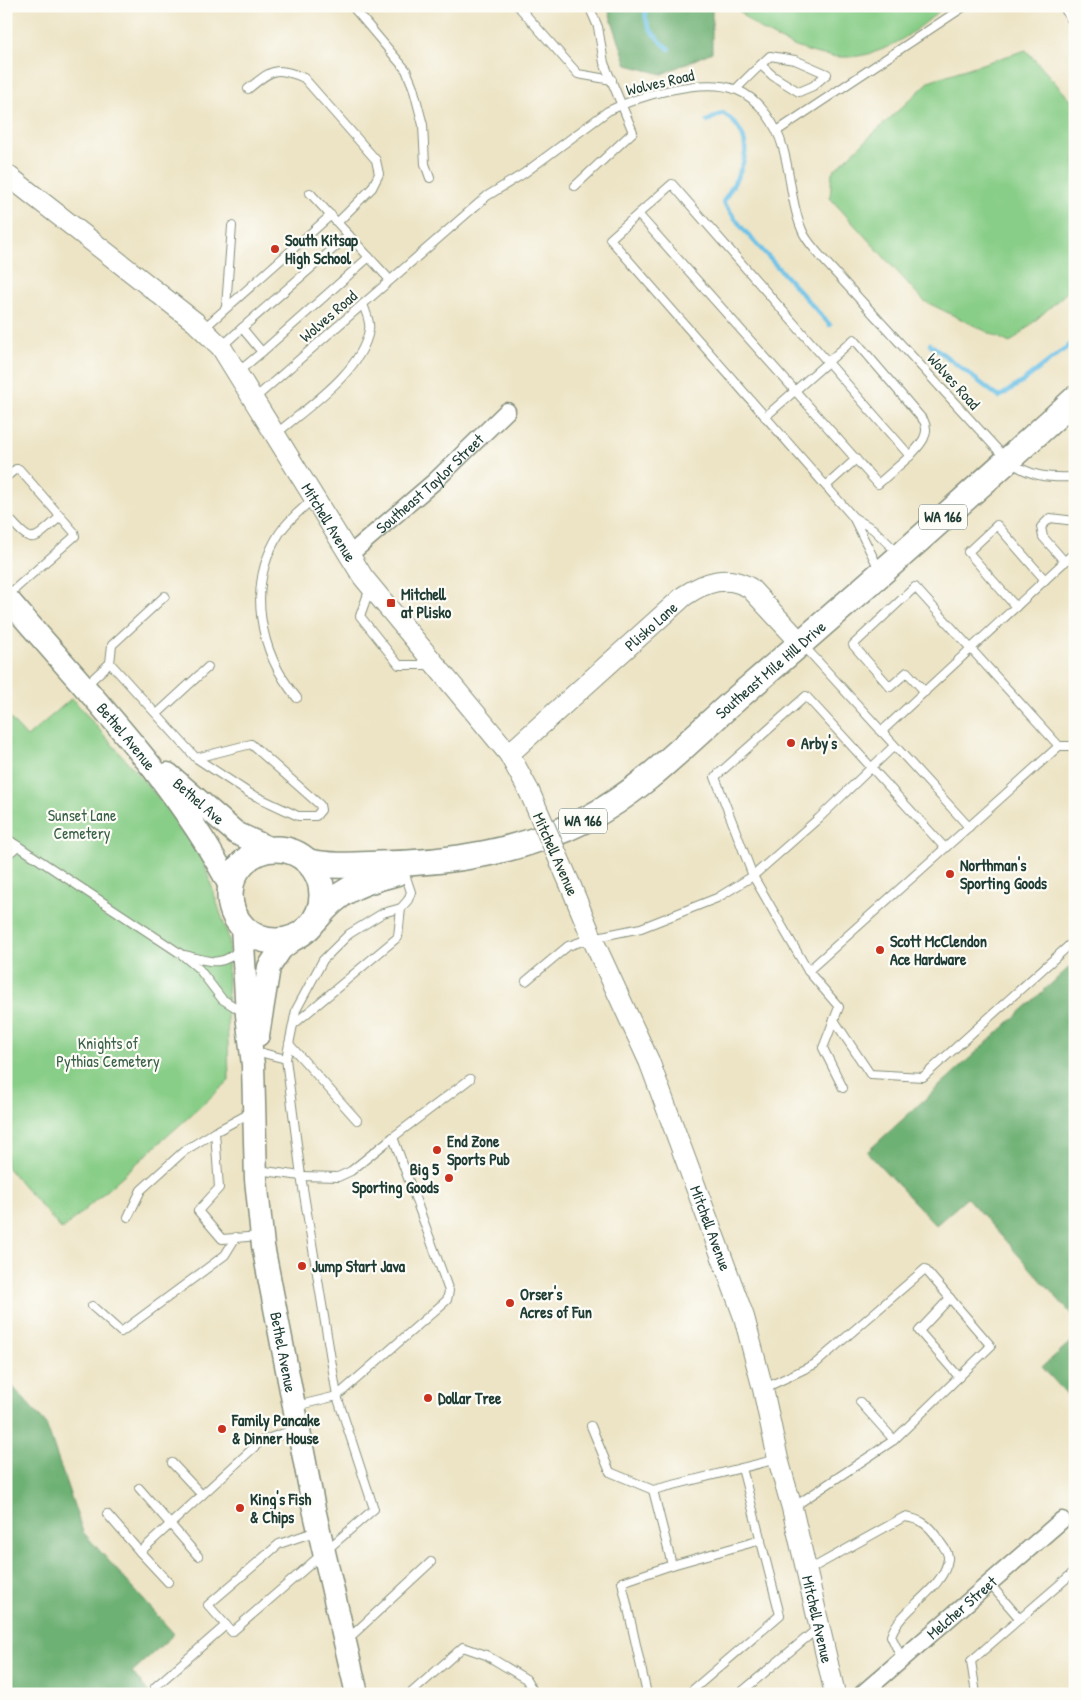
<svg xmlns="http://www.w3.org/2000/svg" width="1081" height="1700" font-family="'Patrick Hand',sans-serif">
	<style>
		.green { fill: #89ce88; stroke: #54865e }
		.forest { fill: #6eb174; stroke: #467754 }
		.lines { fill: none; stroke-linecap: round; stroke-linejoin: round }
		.stream { stroke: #6ac1e7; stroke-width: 4.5 }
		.service-casing { stroke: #86907c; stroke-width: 10 }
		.minor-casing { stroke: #86907c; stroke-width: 19 }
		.tertiary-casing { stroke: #86907c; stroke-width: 22 }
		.secondary-casing { stroke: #86907c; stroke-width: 25 }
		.primary-casing { stroke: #86907c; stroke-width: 28 }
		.service { stroke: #fff; stroke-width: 8 }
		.minor { stroke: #fff; stroke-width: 16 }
		.tertiary { stroke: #fff; stroke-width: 20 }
		.secondary { stroke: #fff; stroke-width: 22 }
		.primary { stroke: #fff; stroke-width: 25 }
		.tertiary-bridge-casing { stroke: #86907c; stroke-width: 22; stroke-linecap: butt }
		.tertiary-bridge { stroke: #fff; stroke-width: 20 }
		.poi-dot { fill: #c8321e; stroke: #fdfcf7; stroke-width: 2 }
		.labels { text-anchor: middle; stroke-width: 4.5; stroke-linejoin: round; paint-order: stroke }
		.shield { fill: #fdfcf7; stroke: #62766e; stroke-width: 1 }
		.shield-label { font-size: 15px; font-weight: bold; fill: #1f3d34 }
		.street-label { font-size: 16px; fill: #1f3d34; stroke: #fdfcf7 }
		.poi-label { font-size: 16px; font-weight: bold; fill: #1f3d34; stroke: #fdfcf7; text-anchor: start }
		.park-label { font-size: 16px; fill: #3a6149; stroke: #fdfcf7 }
	</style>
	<rect width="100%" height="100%" fill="#fdfcf7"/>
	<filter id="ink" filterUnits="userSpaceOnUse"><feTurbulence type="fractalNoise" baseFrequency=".02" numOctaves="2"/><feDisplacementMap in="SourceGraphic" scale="10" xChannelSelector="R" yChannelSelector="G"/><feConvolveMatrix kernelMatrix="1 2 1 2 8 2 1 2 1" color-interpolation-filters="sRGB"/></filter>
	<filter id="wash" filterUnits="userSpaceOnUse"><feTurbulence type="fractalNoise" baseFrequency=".0096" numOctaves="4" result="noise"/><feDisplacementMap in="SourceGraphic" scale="20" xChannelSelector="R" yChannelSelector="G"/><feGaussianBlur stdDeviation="1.12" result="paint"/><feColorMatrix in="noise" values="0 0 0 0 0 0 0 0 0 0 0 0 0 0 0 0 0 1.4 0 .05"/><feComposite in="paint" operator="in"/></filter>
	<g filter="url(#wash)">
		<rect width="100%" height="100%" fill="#ede4c5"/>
		<g class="green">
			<path d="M736,6h209c-55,49 -94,67 -163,35 -16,-8 -36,-19 -46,-35z"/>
			<path d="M1026,50l49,55v180l-65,58 -86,-42 -94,-103 2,-26 99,-92z"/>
			<path d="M72,698l113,130 16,26 28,85 -2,69 2,73 -167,149 -56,-64v-452l21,23z"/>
		</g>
		<g class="forest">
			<path d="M607,6h105v46l-50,22 -35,-9z"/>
			<path d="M1075,962v356l-108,-120 -31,27 -69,-73z"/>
			<path d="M1075,1338v65l-33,-36z"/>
			<path d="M6,1379l40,45 37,108 91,102 -42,38 18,22h-144z"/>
		</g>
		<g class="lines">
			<g class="stream">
				<path d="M647,6c-7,17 10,33 22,43"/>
				<path d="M707,121l16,-8c38,27 20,56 0,89l20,27 87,96"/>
				<path d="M930,344l69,53 23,-15 53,-41"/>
			</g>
		</g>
	</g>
	<g filter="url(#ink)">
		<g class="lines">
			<defs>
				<g id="service">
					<path d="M352,6l54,64 7,17 10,38 2,39 5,14"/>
					<path d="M518,6l60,68 34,6"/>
					<path d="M1063,6l12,20"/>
					<path d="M248,89c23,-18 26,-24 56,-11l72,82 3,14 -7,14 -34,34"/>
					<path d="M736,89c11,-11 22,-22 34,-33l25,4 32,14 -14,12 -14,6 -26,-16 -12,-11"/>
					<path d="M777,131l188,-125"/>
					<path d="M575,186l58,-54 -29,-69 -6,-36 -9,-21"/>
					<path d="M310,193l80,87"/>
					<path d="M638,214l240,270 32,-28 -238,-272 -62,55 243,278"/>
					<path d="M349,235l-107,93 20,24 107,-95"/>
					<path d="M226,307l6,-81"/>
					<path d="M203,329l128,-114"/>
					<path d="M221,347l21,-19"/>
					<path d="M238,372l24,-20"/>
					<path d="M254,399l233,-203 36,-22 85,-63c31,-15 96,-35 129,-21 23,9 40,36 46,58 8,27 8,57 19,82 4,11 13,19 20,28l185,202c25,17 39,18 68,17"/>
					<path d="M765,417l89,-78 70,82c7,14 -5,25 -14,35"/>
					<path d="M276,434c30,-26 86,-62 93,-104 2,-8 -4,-19 -6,-26"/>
					<path d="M6,477l10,-8h3l55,63 1,4 -67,59"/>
					<path d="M826,486l30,-27"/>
					<path d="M6,515c28,31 24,28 55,1"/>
					<path d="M1065,562l-22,-25 -2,-10 9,-9 25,3"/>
					<path d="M879,569l-26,-52 20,12 26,25"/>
					<path d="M370,588l-10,28 39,49h33"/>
					<path d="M1016,607l-48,-55 29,-27 48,55"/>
					<path d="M803,645l166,182"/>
					<path d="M110,663l2,-18 53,-49"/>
					<path d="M85,686l25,-23 86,95 53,35 49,23h18l5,-6 -1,-5 -69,-61 -55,14"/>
					<path d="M925,692l-18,-20 -17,15 -37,-42 62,-58 144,159"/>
					<path d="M297,698c-38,-46 -51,-112 -18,-164 9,-14 23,-25 35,-36"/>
					<path d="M157,714l51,-47"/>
					<path d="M881,732l194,-180"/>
					<path d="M6,838l175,116 18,15 23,30 21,13"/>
					<path d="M6,856l12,-10"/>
					<path d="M184,955c22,5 38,14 55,-6"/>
					<path d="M808,971l251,-225h16"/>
					<path d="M526,981l42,-35 24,-8 49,-10 76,-30 36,-22 66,-58 75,-72"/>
					<path d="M834,1020l36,54 53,3 152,-137"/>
					<path d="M294,1024l104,-87 3,-29"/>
					<path d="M289,1044l68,76"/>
					<path d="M255,1051l31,8"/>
					<path d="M843,1088l-20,-40 16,-41 -31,-36 -55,-95 -38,-99 91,-81 139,152"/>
					<path d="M252,1112l-37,20 4,56 -21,23 24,28 38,-3"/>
					<path d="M393,1137l-42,34 -13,6 -37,-1 36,220 110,-96 2,-9 -56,-154 77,-58"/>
					<path d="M258,1170l43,6 -15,-117 10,-49 27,-50 26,-26 34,-21 18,-5 7,-8 3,-8 -7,-21"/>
					<path d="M128,1217l13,-27 43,-39 31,-19"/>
					<path d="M950,1298l-31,33 40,46"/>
					<path d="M92,1306l29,26 104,-77 11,-18"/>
					<path d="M763,1389l52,-25 110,-95 66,77 -97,94 -102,68"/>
					<path d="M860,1402l34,38"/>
					<path d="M296,1406l41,-10 37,113 -142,123 -24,-27 71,-61 38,-13"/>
					<path d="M591,1426l19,46 43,18 125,-31"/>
					<path d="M172,1463l30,32"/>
					<path d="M139,1488l59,68"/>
					<path d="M107,1514l33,38"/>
					<path d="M672,1565l89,-25"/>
					<path d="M807,1571l97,-54c17,2 25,8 34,22 4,6 11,13 10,20 -4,31 -49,50 -57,77l11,23"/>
					<path d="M168,1582l-28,-30 121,-111 35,-12"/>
					<path d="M989,1583l31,36"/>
					<path d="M348,1639l83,-77"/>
					<path d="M155,1687l71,-62"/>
					<path d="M410,1694l53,-47 23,8 40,24 9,15"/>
					<path d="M647,1694l-25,-112 50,-17 -19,-75"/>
					<path d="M688,1694l92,-79 -38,-147"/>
					<path d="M739,1694l79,-66"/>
					<path d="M976,1694l-5,-33 104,-90"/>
				</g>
				<g id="minor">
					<path id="s1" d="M349,555l86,-74 72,-70"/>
					<path id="s2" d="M862,1694l200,-174"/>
				</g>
				<g id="tertiary">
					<path id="s3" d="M6,174l189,148 26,25 142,230 146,177 20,37"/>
					<path id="s4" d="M509,754l175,-158c21,-14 43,-22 66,-8l51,55"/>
					<path id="s5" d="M570,884l22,54 57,123 95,256 19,72 15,70 14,49 43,186"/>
				</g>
				<g id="secondary">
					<path id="s6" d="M6,597c79,93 169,182 225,291"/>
					<path id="s7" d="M168,774l68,59 35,16"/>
					<path id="s8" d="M242,925l5,90 6,50 3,114 7,67 51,263 43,185"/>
					<path d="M258,1035l11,-68 12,-18 18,-14"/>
				</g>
				<g id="primary">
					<circle cx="276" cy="895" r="46"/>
					<path id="s9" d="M309,862c23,5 46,3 70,2 72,-1 142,-12 208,-45 58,-30 106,-83 156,-126 112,-96 223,-194 332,-294"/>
					<path d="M316,919c25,-30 42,-36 80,-46"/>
				</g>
			</defs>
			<use href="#service" class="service-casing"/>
			<use href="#minor" class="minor-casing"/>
			<use href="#tertiary" class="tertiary-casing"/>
			<use href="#secondary" class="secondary-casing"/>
			<use href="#primary" class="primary-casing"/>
			<use href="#service" class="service"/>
			<use href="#minor" class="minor"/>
			<use href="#tertiary" class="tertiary"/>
			<use href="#secondary" class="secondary"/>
			<use href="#primary" class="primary"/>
			<defs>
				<path id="tertiary-bridge" d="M529,791l41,93"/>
			</defs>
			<use href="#tertiary-bridge" class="tertiary-bridge-casing"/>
			<use href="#tertiary-bridge" class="tertiary-bridge"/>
		</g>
	</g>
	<g class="poi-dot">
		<circle cx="275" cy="249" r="5"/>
		<rect x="386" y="598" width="10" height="10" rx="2.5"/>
		<circle cx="791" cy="743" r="5"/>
		<circle cx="950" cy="874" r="5"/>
		<circle cx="880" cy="950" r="5"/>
		<circle cx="437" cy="1150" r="5"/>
		<circle cx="449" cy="1178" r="5"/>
		<circle cx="302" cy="1266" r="5"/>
		<circle cx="510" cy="1303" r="5"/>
		<circle cx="428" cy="1398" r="5"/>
		<circle cx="222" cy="1429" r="5"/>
		<circle cx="240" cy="1508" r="5"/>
	</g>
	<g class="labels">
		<g class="shield">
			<rect x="919" y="504.5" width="48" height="25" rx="4"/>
			<rect x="559" y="808.5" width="48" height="25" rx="4"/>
		</g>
		<g class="shield-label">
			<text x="943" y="522">WA 166</text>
			<text x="583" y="826">WA 166</text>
		</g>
		<g class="street-label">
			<text transform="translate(660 82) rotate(-13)" y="6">Wolves Road</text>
			<text transform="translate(328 316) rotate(-41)" y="6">Wolves Road</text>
			<text transform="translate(954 381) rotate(48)" y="6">Wolves Road</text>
			<text dy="6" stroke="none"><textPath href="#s1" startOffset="108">Southeast Taylor Street</textPath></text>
			<text dy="6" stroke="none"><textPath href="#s3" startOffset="482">Mitchell Avenue</textPath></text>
			<text dy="6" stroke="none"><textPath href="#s4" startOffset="191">Plisko Lane</textPath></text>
			<text dy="6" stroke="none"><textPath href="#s9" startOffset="522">Southeast Mile Hill Drive</textPath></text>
			<text dy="6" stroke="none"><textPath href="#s6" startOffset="184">Bethel Avenue</textPath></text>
			<text dy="6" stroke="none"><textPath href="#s7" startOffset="41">Bethel Ave</textPath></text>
			<text transform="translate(556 854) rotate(66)" y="6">Mitchell Avenue</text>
			<text dy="6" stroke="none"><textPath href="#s5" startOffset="372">Mitchell Avenue</textPath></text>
			<text dy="6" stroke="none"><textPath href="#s8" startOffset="430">Bethel Avenue</textPath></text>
			<text dy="6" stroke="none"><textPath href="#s2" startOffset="132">Melcher Street</textPath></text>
			<text dy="6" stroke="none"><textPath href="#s5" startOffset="778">Mitchell Avenue</textPath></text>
		</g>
		<g class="poi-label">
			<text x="285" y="246">South Kitsap<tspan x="285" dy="18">High School</tspan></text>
			<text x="401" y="600">Mitchell<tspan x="401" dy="18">at Plisko</tspan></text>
			<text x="801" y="749">Arby's</text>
			<text x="960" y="871">Northman's<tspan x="960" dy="18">Sporting Goods</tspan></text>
			<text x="890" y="947">Scott McClendon<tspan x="890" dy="18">Ace Hardware</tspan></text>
			<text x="447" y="1147">End Zone<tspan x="447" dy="18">Sports Pub</tspan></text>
			<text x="439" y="1175" text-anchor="end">Big 5<tspan x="439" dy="18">Sporting Goods</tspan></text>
			<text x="312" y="1272">Jump Start Java</text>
			<text x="520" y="1300">Orser's<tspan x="520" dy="18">Acres of Fun</tspan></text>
			<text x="438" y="1404">Dollar Tree</text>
			<text x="232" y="1426">Family Pancake<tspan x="232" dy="18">&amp; Dinner House</tspan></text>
			<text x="250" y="1505">King's Fish<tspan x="250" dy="18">&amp; Chips</tspan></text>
		</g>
		<g class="park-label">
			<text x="82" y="821">Sunset Lane<tspan x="82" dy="18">Cemetery</tspan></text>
			<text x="108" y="1049">Knights of<tspan x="108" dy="18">Pythias Cemetery</tspan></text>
		</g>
	</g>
	<rect width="1081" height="1700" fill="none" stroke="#fdfcf7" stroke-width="25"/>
</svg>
